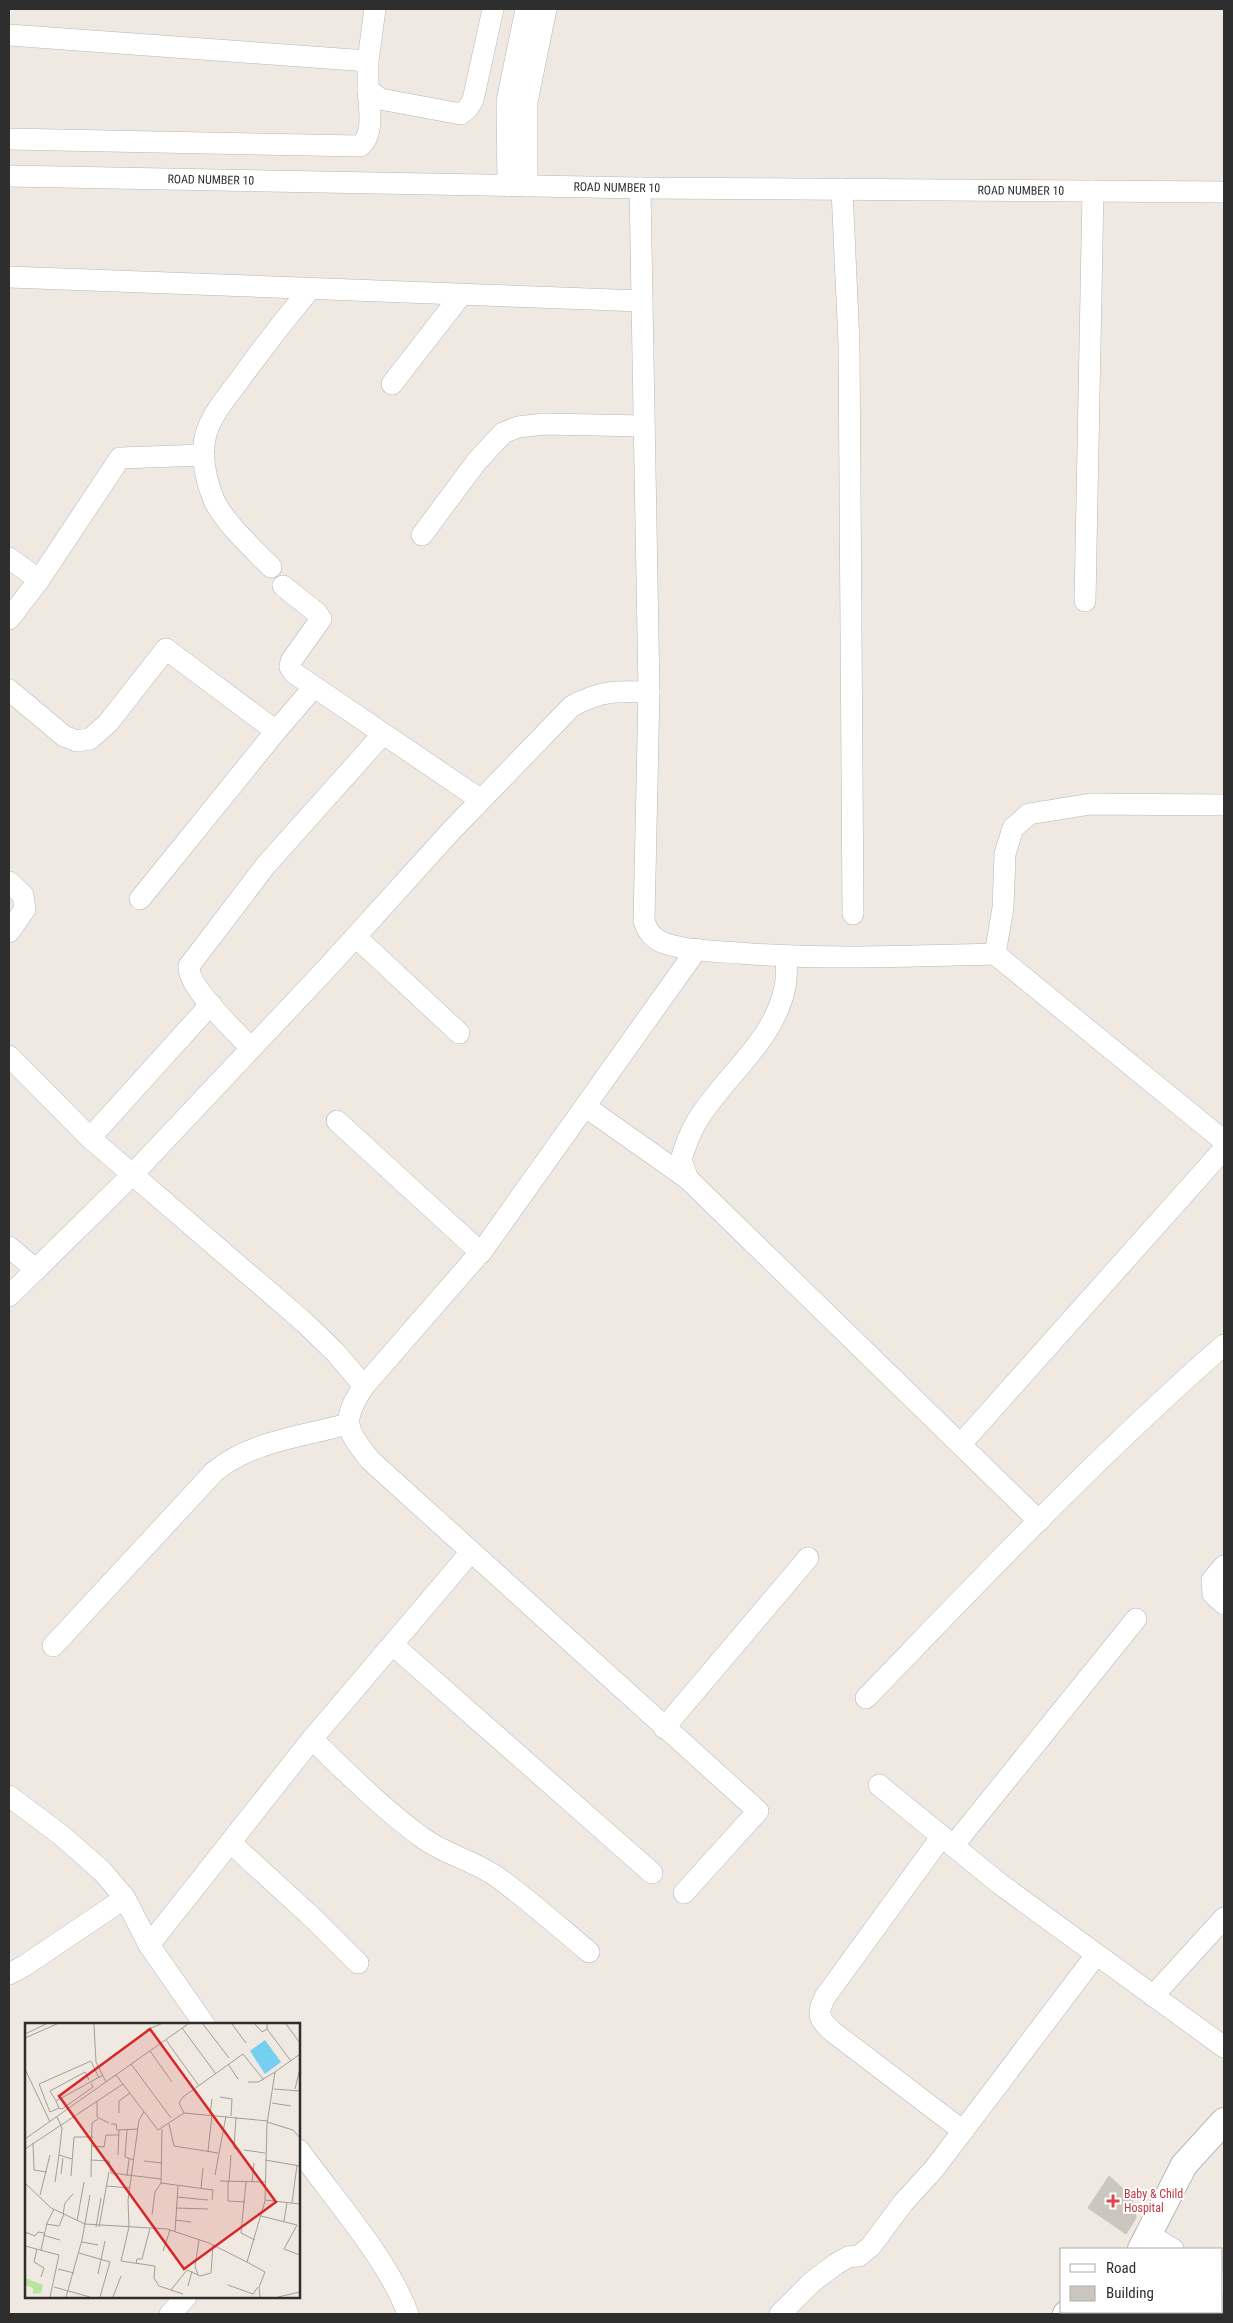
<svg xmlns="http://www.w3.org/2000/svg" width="1233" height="2323" font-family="'Roboto Condensed',sans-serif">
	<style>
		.building { fill: #cbc7bf; stroke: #cbc5ba }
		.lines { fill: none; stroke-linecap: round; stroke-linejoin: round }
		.minor-casing { stroke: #b4b7c1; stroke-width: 22 }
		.tertiary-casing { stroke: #b4b7c1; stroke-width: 28 }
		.minor { stroke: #fff; stroke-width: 21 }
		.tertiary { stroke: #fff; stroke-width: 26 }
		.health-dot { fill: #e0444e; stroke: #fff; stroke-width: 2 }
		.labels { text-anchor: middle; stroke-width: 4; stroke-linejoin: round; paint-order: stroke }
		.street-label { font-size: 12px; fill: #2e2e2e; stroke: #fff }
		.health-label { font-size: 12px; fill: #be3a42; stroke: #fff; text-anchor: start }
		.inset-road { fill: none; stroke: #a29e99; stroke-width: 1 }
		.view { fill: #d62828; fill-opacity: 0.15; stroke: #d62828; stroke-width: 2.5 }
		.inset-edge { fill: none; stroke: #2e2e2e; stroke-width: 2.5 }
	</style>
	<rect width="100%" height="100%" fill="#efe9e1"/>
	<path class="building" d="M1109,2176l21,19 5,13 1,10 -10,16 -38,-26z"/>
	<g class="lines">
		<defs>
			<g id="minor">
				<path d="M375,9l-7,52v28l12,10 81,15 7,-6 5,-8 20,-91"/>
				<path d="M9,35l359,26"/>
				<path d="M9,139l351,7c15,-12 9,-38 8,-57"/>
				<path id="s1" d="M9,176l631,12 584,4"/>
				<path d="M508,186l-1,-85 19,-92"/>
				<path d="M527,186v-84l19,-93"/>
				<path d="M640,188l9,504 -5,229c4,11 9,18 20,22 23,8 51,8 75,10 86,7 171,3 256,1l8,-46 2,-54 8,-26 16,-14 62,-10 133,1"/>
				<path d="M842,189l7,155 4,570"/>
				<path d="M9,277l633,24"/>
				<path d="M392,384l69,-89"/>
				<path d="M422,535l55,-74 26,-28 15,-6 27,-3 99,2"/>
				<path d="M9,558l30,22"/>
				<path d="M271,567c-17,-17 -47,-45 -57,-67 -8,-19 -14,-46 -8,-66 6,-20 20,-36 32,-52 23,-32 47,-63 72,-93"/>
				<path d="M283,586l34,27 4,6 -30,42 -1,6 4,6 187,127"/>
				<path d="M1085,601l8,-410"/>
				<path d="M9,619l30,-39 81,-122 84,-3"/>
				<path d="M9,690l55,46 13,5 13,-2 18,-16 58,-74 110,82"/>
				<path d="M9,882l14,13 2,14 -16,23"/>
				<path d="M140,899l136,-168 38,-44"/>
				<path d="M356,937l103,96"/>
				<path d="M995,954l229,187"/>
				<path d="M787,956c-1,10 0,21 -2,31 -11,55 -61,89 -88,134 -7,12 -12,25 -16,39l7,19 351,342"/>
				<path d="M251,1048c-15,-16 -64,-61 -62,-82l77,-101 117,-131"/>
				<path d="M9,1056l81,82 214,184 32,31 28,33"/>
				<path d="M586,1107l102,72"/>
				<path d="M337,1121l144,132"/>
				<path d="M90,1138l121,-134"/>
				<path d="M9,1247l26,22"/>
				<path d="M9,1296l123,-121 196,-208 124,-137 120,-124c30,-16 44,-15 77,-14"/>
				<path d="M961,1444l263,-295"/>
				<path d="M1224,1566l-12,14 1,14 11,10"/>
				<path d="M393,1645l259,228"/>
				<path d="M53,1646l161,-174c37,-31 88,-35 133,-48"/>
				<path d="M866,1698c116,-120 232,-243 358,-353"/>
				<path d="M664,1728l144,-170"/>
				<path d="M312,1739c34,33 69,68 108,97 23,18 53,24 77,41 32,23 62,50 92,75"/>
				<path d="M879,1785l121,99 224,163"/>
				<path d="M9,1796l52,39 41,36 23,27 24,47 55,79"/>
				<path d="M942,1836l-117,161c-9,18 -6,22 8,35l130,99"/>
				<path d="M230,1842l86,79 42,42"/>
				<path d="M953,1846l183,-227"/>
				<path d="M684,1893l74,-82 -388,-351c-25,-32 -29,-39 -6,-74l121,-139 212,-298"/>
				<path d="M149,1945l163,-206 158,-186"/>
				<path d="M9,1974l15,-8 101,-68"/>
				<path d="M1153,1996l71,-78"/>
				<path d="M299,2150c35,49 89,109 109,164"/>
				<path d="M1148,2234l25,15"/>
				<path d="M1222,2281l2,2"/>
				<path d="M170,2314l16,-17"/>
				<path d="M780,2314l32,-32 24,-18 12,-7 11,-1 12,-10 32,-43 31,-34 162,-214"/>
			</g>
			<g id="tertiary">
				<path d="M1141,2249l43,-84 40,-44"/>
				<path d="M1066,2314l3,-2"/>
			</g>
		</defs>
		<use href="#minor" class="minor-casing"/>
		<use href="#tertiary" class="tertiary-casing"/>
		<use href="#minor" class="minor"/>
		<use href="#tertiary" class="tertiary"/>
	</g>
	<path class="health-dot" d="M1110.5 2193.5h5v5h5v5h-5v5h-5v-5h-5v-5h5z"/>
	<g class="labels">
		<g class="street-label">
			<text dy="4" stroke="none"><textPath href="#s1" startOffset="202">ROAD NUMBER 10</textPath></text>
			<text dy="4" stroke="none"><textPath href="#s1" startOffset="608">ROAD NUMBER 10</textPath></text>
			<text dy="4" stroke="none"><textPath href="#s1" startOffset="1012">ROAD NUMBER 10</textPath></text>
		</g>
		<g class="health-label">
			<text x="1124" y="2198">Baby &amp; Child<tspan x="1124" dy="14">Hospital</tspan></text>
		</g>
	</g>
	<g transform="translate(25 2023)">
		<rect width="275" height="275" fill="#efe9e1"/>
		<path d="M0,255l18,7 -2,8 -8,1v-6l-8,-3z" fill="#b6e59e"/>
		<path d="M240,17l16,22 -16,12 -15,-23z" fill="#75cff0"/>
		<path class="inset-road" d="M69,1l2,38 10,20M178,1l26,34M207,1l14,19M230,1l7,8 5,-3v-5M261,1l14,19M157,5l34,46M242,6l24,32M121,7l15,-6M0,11l21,-10M0,15l32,-14M141,17l33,46M125,28l22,31M106,41l40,54M203,41l10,15M0,46l25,53M91,52l42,55 26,-17 -5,-10 4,-6 60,-43 20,25 12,-7M64,57l-4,-8 -35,19 6,10 47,-26M223,59h10l6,-3M249,66l26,2M270,66l5,-21M195,74l12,2 -1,17M31,78l3,7 -9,4 -11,-28 52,-23 8,17M72,78v16l12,6M247,80l19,3M34,85l3,1 31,-22 -2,-4M119,89l-5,8 -11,80 1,27 -8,34 34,5 -1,12 5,8 24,8M94,90v-12l11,-8M159,90l84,8M185,91l2,-15M32,94l5,11 -3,27 13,4M211,94l-2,31 4,1M242,99l26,8 7,8M86,101h5l1,6 21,-1M144,101l5,22 44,7M137,106l-1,54 52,7 -1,10M102,107l-2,27 9,3M0,116l163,-115M8,120l1,27 13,2M67,123l12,1 2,-12h13M0,126l98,-65M219,127l21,3M183,128l4,-36M93,132l1,-25M66,137l18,1 2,12 50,6M240,137l35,6M119,138l18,2M36,151l2,-16M190,152l11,-59M46,153l3,-39h19M102,153l2,-17M66,154l1,-54 6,-4M195,158l45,1M203,158v20l17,1M30,159l4,-27M204,159l2,-27M221,159l-5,51 14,7M227,159l2,-19M0,160l26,25 34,16 82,5 42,14 38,19M82,163l23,2M176,165l2,-20M15,172l10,-40M152,174l31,3M240,177l35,4M267,180l5,-38M151,185l32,1M38,191l2,-11 8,-9M127,192l3,-23 6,-9M236,193l36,9 -13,24 16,6M150,197l16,2M52,198l7,-39M259,198l3,-19M21,201l13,2 5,-12M71,204l5,-29M74,204l10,-55M0,209l10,4 3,-4 6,1M150,209l3,-46M18,212l17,5M57,219l16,3M0,223l34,9 -9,42M12,226l-3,13 10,6 -3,9M16,227l6,-27 7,-14M138,228l7,-21M54,230l31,9 -10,35M111,241l1,-5h5l8,-31M33,246l16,4M73,251l7,-33M173,252l-3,-9 4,-26M203,262l25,9 5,-7M163,263l4,-15M29,264l36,10M146,267l16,-20 13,6 11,-3 2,-28M41,274l16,-57 8,-45M88,274l8,-21M235,274l-1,-10 6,-15 -18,-10 18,-61 2,-77 8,-52 25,-18M253,274l22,-5"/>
		<path class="view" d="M125,6l126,173 -92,67 -125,-173z"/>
		<rect width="275" height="275" class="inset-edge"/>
	</g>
	<rect width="1233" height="2323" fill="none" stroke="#2e2e2e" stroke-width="20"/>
	<rect x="1060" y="2248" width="162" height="65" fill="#ffffff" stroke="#ababab"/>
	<rect x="1070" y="2264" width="25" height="8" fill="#ffffff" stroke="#ababab"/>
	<text x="1106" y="2273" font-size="15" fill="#2e2e2e">Road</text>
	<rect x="1070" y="2286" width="25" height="15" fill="#cbc7bf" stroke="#ababab"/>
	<text x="1106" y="2298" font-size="15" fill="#2e2e2e">Building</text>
</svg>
